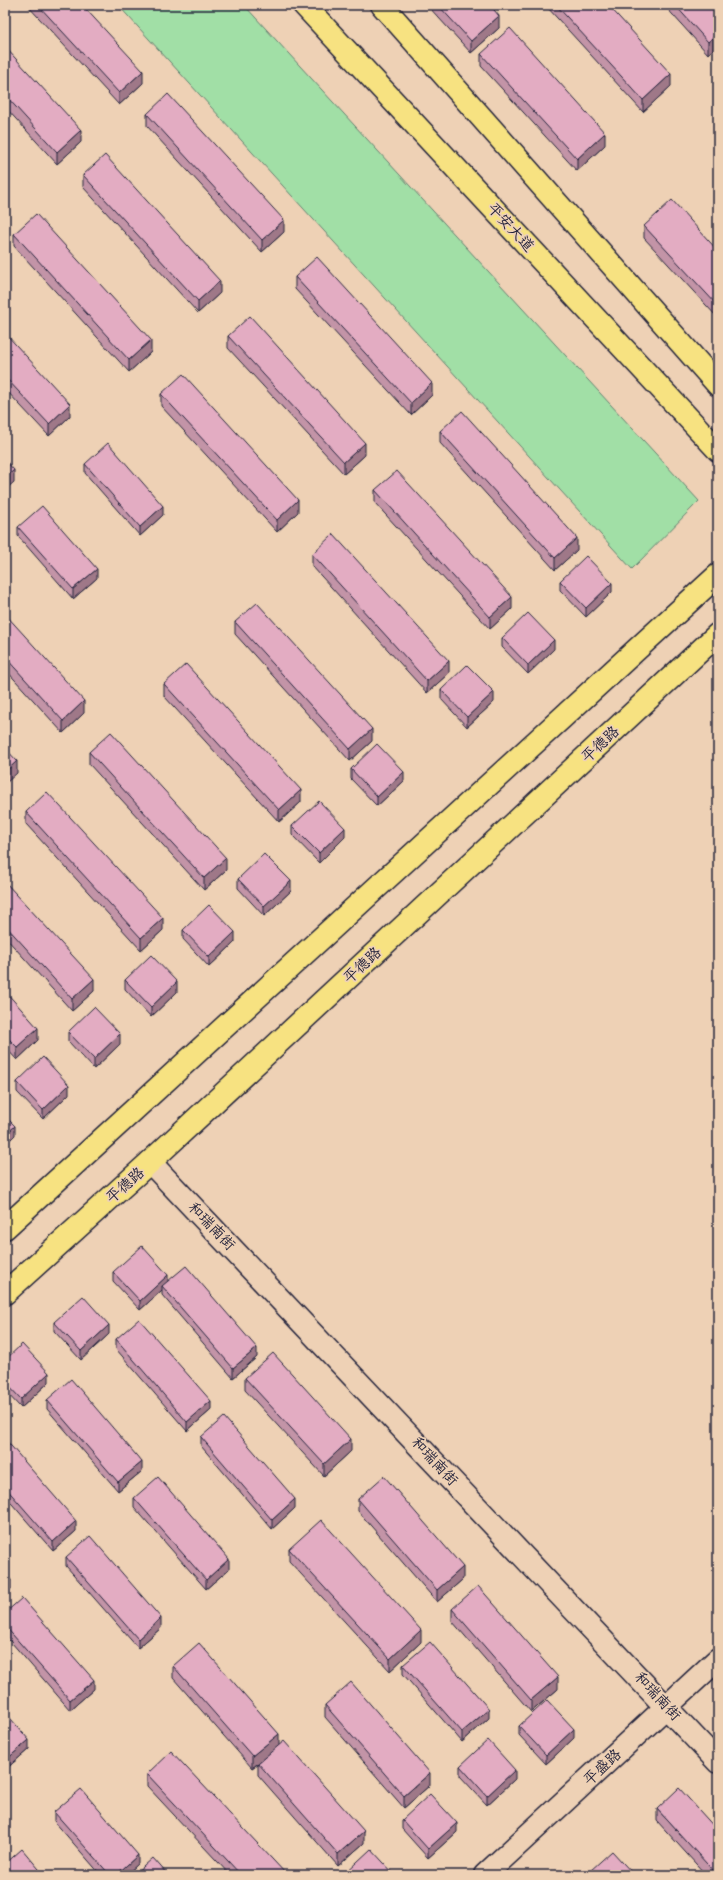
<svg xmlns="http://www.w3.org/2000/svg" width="723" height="1880" font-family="Mynerve,'LXGW WenKai TC',sans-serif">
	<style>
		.green { fill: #a1dfa6; stroke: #628070 }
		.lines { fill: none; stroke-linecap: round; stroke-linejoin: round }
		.minor-casing { stroke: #22223b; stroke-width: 25 }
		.major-casing { stroke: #22223b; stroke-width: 25 }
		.minor { stroke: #eed1b5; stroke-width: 22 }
		.major { stroke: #f7e281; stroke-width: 22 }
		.wall { fill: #c394a7; stroke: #22223b }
		.shaded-wall { fill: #9f7888; stroke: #22223b }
		.building { fill: #e3acc2; stroke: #22223b }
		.labels { text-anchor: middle; stroke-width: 3.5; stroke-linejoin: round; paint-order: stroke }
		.street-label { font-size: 15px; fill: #22223b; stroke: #eed1b5 }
	</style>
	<rect width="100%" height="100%" fill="#eed1b5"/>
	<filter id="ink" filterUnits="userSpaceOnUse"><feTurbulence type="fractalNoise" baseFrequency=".025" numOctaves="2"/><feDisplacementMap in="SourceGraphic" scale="8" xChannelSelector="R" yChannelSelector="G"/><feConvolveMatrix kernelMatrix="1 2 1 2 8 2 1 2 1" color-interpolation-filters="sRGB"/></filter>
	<g filter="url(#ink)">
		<path class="green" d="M118,5h126l455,496 -67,68z"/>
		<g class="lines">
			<defs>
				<g id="minor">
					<path d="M150,1162l568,600"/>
					<path d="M485,1875l233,-216"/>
				</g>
				<g id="major">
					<path d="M304,5l414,445"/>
					<path d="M382,5l336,380"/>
					<path d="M5,1228l713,-653"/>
					<path d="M5,1293l145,-131 568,-528"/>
				</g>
			</defs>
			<use href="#minor" class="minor-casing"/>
			<use href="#major" class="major-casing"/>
			<use href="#minor" class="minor"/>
			<use href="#major" class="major"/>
		</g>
		<g class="wall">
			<path d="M27,5h55l61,78 -24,22z"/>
			<path d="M427,5h63l9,23 -28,25z"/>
			<path d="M547,5h61l63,81 -28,26 -96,-105z"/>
			<path d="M664,5h54v40l-10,9z"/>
			<path d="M5,47l76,95 -24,22 -52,-57z"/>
			<path d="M481,54l124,91 -28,26 -96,-105z"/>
			<path d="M147,114l137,118 -22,20 -115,-126z"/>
			<path d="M718,170v16l-2,-2v-12z"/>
			<path d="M83,175l137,118 -22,20 -115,-126z"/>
			<path d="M644,226l74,25v67l-74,-80z"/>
			<path d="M14,234l137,118 -22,20 -115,-126z"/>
			<path d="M295,277l137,118 -21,20 -116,-126z"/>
			<path d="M5,333l65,83 -21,20 -44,-47z"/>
			<path d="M228,336l137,119 -21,19 -116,-126z"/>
			<path d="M161,394l137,118 -21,20 -116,-126z"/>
			<path d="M440,431l137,119 -22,20 -115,-127z"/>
			<path d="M85,464l78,51 -23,21 -55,-63z"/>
			<path d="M375,490l137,119 -22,20 -115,-126z"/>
			<path d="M18,527l79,51 -24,21 -55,-63z"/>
			<path d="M312,554l137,119 -22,20 -115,-127z"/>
			<path d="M560,581l52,11 -26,25 -26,-27z"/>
			<path d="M5,614l79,99 -21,20 -58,-64z"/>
			<path d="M235,622l137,119 -22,20 -115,-127z"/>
			<path d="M502,638l52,11 -26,25 -26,-27z"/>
			<path d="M164,684l137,118 -22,20 -115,-126z"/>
			<path d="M441,690l53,12 -27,25 -26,-28z"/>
			<path d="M89,752l137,118 -22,20 -115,-126z"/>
			<path d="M351,769l53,12 -27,25 -26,-27z"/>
			<path d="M26,812l137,118 -22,20 -115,-126z"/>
			<path d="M292,826l53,11 -26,26 -27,-28z"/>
			<path d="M238,879l53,12 -27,25 -26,-28z"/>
			<path d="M5,882l89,109 -22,20 -67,-74z"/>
			<path d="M183,930l52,12 -26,25 -26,-28z"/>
			<path d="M125,980l52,12 -26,25 -26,-28z"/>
			<path d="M5,991l33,49 -21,20 -12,-13z"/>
			<path d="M68,1032l52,12 -26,25 -26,-28z"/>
			<path d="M17,1082l52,12 -26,25 -26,-27z"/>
			<path d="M113,1272l55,8 89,77 -24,21 -71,-83v-5l-22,20 -27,-29z"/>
			<path d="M54,1322l55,12 -28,26 -27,-29z"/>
			<path d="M116,1339l95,71 -24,21 -71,-82z"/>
			<path d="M5,1360l44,22 -28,26 -16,-17z"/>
			<path d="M245,1378l106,73 -27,25 -79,-86z"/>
			<path d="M47,1400l95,71 -24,20 -71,-82z"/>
			<path d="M201,1437l94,71 -23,21 -71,-83z"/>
			<path d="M5,1439l71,92 -23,20 -48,-55z"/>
			<path d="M134,1498l95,71 -23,20 -72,-82z"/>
			<path d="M358,1499l105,80 -26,23 -79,-91z"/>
			<path d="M289,1549l132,93 -31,29 -101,-110z"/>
			<path d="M66,1557l95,71 -23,20 -72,-82z"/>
			<path d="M452,1609l106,80 -27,23 -79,-91z"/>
			<path d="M5,1613l89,76 -24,21 -65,-75z"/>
			<path d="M403,1665l86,53 -27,24 -59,-68z"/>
			<path d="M173,1666l106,79 85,98 -26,23 -80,-91v-11l-6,4 -79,-90z"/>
			<path d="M325,1705l105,80 -26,23 -79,-91z"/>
			<path d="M5,1712l24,37 -23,20h-1z"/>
			<path d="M519,1726l55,12 -28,26 -27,-29z"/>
			<path d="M460,1766l55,13 -28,26 -27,-29z"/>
			<path d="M147,1774l140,101h-57l-83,-89z"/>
			<path d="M657,1809l61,66h-12l-49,-54z"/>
			<path d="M54,1812l84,52 -12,11h-25l-47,-54z"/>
			<path d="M402,1820l55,12 -29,26 -26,-29z"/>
		</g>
		<g class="shaded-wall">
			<path d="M499,16v12l-28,25v-12z"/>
			<path d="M718,33v12l-10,9v-12z"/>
			<path d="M143,71v12l-24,22v-12z"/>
			<path d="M671,74v12l-28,26v-12z"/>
			<path d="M81,130v12l-24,22v-12z"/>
			<path d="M605,133v12l-28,26v-12z"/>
			<path d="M284,220v12l-22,20v-12z"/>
			<path d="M220,281v12l-22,20v-12z"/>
			<path d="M151,340v12l-22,20v-12z"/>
			<path d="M432,383v12l-21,20v-12z"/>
			<path d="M70,404v12l-21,20v-12z"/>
			<path d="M365,443v12l-21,19v-12z"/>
			<path d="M14,470v12l-9,8v-12z"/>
			<path d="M298,500v12l-21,20v-12z"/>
			<path d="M163,506v9l-23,21v-9z"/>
			<path d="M577,538v12l-22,20v-12z"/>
			<path d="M97,569v9l-24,21v-10z"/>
			<path d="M612,583v9l-26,25v-9z"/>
			<path d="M512,597v12l-22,20v-12z"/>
			<path d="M554,640v9l-26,25v-9z"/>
			<path d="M449,661v12l-22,20v-12z"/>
			<path d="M494,692v10l-27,25v-10z"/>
			<path d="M84,701v12l-21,20v-12z"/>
			<path d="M372,729v12l-22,20v-12z"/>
			<path d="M17,761v12l-12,11v-12z"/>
			<path d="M404,772v9l-27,25v-9z"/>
			<path d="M301,790v12l-22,20v-12z"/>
			<path d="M345,828v9l-26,26v-10z"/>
			<path d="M226,858v12l-22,20v-12z"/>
			<path d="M291,881v10l-27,25v-10z"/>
			<path d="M163,918v12l-22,20v-12z"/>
			<path d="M235,932v10l-26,25v-10z"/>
			<path d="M94,979v12l-22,20v-12z"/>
			<path d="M177,982v10l-26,25v-10z"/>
			<path d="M38,1028v12l-21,20v-13z"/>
			<path d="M120,1034v10l-26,25v-10z"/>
			<path d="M69,1085v9l-26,25v-9z"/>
			<path d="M15,1126v9l-10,10v-10z"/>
			<path d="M168,1275v9l-6,2v4l-22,20v-9z"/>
			<path d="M109,1325v9l-28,26v-9z"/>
			<path d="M257,1348v9l-24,21v-10z"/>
			<path d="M49,1373v9l-28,26v-9z"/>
			<path d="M211,1401v9l-24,21v-9z"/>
			<path d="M351,1439v12l-27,25v-12z"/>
			<path d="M142,1462v9l-24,20v-9z"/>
			<path d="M295,1499v9l-23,21v-9z"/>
			<path d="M76,1521v10l-23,20v-9z"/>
			<path d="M229,1559v10l-23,20v-9z"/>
			<path d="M463,1567v12l-26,23v-12z"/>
			<path d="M11,1580v9l-6,5v-9z"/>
			<path d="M161,1618v10l-23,20v-9z"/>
			<path d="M421,1630v12l-31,29v-12z"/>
			<path d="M558,1677v12l-27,23v-12z"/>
			<path d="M94,1680v9l-24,21v-10z"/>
			<path d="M489,1709v9l-27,24v-10z"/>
			<path d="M574,1729v9l-28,26v-9z"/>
			<path d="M279,1734v12l-27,22v-12z"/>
			<path d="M29,1740v9l-23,20v-9z"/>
			<path d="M515,1770v9l-28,26v-9z"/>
			<path d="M430,1773v12l-26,23v-12z"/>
			<path d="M457,1823v9l-29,26v-9z"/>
			<path d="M364,1831v12l-26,23v-12z"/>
			<path d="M138,1855v9l-12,11h-10z"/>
		</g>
		<g class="building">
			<path d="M38,5h44l61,66 -24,22z"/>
			<path d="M438,5h52l9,11 -28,25z"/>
			<path d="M556,5h52l63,69 -28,26z"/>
			<path d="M675,5h43v28l-10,9z"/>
			<path d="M510,28l95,105 -28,26 -96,-105z"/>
			<path d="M5,47l76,83 -24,22 -52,-57z"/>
			<path d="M168,94l116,126 -22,20 -115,-126z"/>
			<path d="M105,155l115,126 -22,20 -115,-126z"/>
			<path d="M672,200l46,51v55l-74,-80z"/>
			<path d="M36,214l115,126 -22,20 -115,-126z"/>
			<path d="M317,257l115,126 -21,20 -116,-126z"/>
			<path d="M250,316l115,127 -21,19 -116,-126z"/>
			<path d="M5,333l65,71 -21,20 -44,-47z"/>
			<path d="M183,374l115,126 -21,20 -116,-126z"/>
			<path d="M462,411l115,127 -22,20 -115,-127z"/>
			<path d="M108,443l55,63 -23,21 -55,-63z"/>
			<path d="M5,460l9,10 -9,8z"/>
			<path d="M397,471l115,126 -22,20 -115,-127z"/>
			<path d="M42,506l55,63 -24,20 -55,-62z"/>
			<path d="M333,534l116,127 -22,20 -115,-127z"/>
			<path d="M586,556l26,27 -26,25 -26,-27z"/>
			<path d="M257,603l115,126 -22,20 -115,-127z"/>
			<path d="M528,613l26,27 -26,25 -26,-27z"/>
			<path d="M5,614l79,87 -21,20 -58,-64z"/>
			<path d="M186,664l115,126 -22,20 -115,-126z"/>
			<path d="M467,665l27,27 -27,25 -26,-27z"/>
			<path d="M111,732l115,126 -22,20 -115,-126z"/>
			<path d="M377,744l27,28 -27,25 -26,-28z"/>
			<path d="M5,748l12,13 -12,11z"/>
			<path d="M47,792l116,126 -22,20 -115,-126z"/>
			<path d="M319,801l26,27 -26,25 -27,-27z"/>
			<path d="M264,854l27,27 -27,25 -26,-27z"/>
			<path d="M5,882l89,97 -22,20 -67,-74z"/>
			<path d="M209,905l26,27 -26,25 -26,-27z"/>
			<path d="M151,955l26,27 -26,25 -26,-27z"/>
			<path d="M5,991l33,37 -21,19 -12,-12z"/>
			<path d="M94,1007l26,27 -26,25 -26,-27z"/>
			<path d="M43,1057l26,28 -26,25 -26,-28z"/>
			<path d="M5,1116l10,10 -10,9z"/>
			<path d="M142,1246l26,29 -28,26 -27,-29z"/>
			<path d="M186,1266l71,82 -24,20 -71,-82z"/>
			<path d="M83,1296l26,29 -28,26 -27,-29z"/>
			<path d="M139,1319l72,82 -24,21 -71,-83z"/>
			<path d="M22,1344l27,29 -28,26 -16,-17v-22z"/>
			<path d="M273,1353l78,86 -27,25 -79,-86z"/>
			<path d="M71,1379l71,83 -24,20 -71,-82z"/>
			<path d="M224,1417l71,82 -23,21 -71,-83z"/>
			<path d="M5,1439l71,82 -23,21 -48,-55z"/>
			<path d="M384,1476l79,91 -26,23 -79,-91z"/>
			<path d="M158,1477l71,82 -23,21 -72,-82z"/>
			<path d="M321,1520l100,110 -31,29 -101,-110z"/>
			<path d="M90,1536l71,82 -23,21 -72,-82z"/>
			<path d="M5,1573l6,7 -6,5z"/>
			<path d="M478,1586l80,91 -27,23 -79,-91z"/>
			<path d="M22,1598l72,82 -24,20 -65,-74v-13z"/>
			<path d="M430,1642l59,67 -27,23 -59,-67z"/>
			<path d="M199,1643l80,91 -27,22 -79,-90z"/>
			<path d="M351,1682l79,91 -26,23 -79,-91z"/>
			<path d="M547,1700l27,29 -28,26 -27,-29z"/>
			<path d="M5,1712l24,28 -23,20 -1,-1z"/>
			<path d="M488,1740l27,30 -28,26 -27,-30z"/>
			<path d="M284,1741l80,90 -26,23 -80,-91z"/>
			<path d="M171,1751l116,124h-46l-94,-101z"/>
			<path d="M679,1788l39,43v44h-1l-60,-66z"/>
			<path d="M81,1789l57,66 -22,20h-6l-56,-63z"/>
			<path d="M430,1794l27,29 -29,26 -26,-29z"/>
			<path d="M22,1849l22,26h-39v-11z"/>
			<path d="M371,1849l24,26h-52z"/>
			<path d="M612,1851l22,24h-41l-3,-4z"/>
			<path d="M153,1858l15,17h-34z"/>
		</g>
	</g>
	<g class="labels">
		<g class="street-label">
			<text transform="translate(511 227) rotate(47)" y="5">平安大道</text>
			<text transform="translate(600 744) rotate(-43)" y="5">平德路</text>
			<text transform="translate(362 965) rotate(-43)" y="5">平德路</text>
			<text transform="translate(125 1185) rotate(-42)" y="5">平德路</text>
			<text transform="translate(212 1226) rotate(46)" y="5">和瑞南街</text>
			<text transform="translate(435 1461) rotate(47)" y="5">和瑞南街</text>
			<text transform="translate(658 1696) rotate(47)" y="5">和瑞南街</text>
			<text transform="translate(602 1767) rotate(-43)" y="5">平盛路</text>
		</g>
	</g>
	<rect width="723" height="1880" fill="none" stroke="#eed1b5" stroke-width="20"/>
	<rect x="10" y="10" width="703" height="1860" fill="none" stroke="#22223b" stroke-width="1.5" filter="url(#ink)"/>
</svg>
